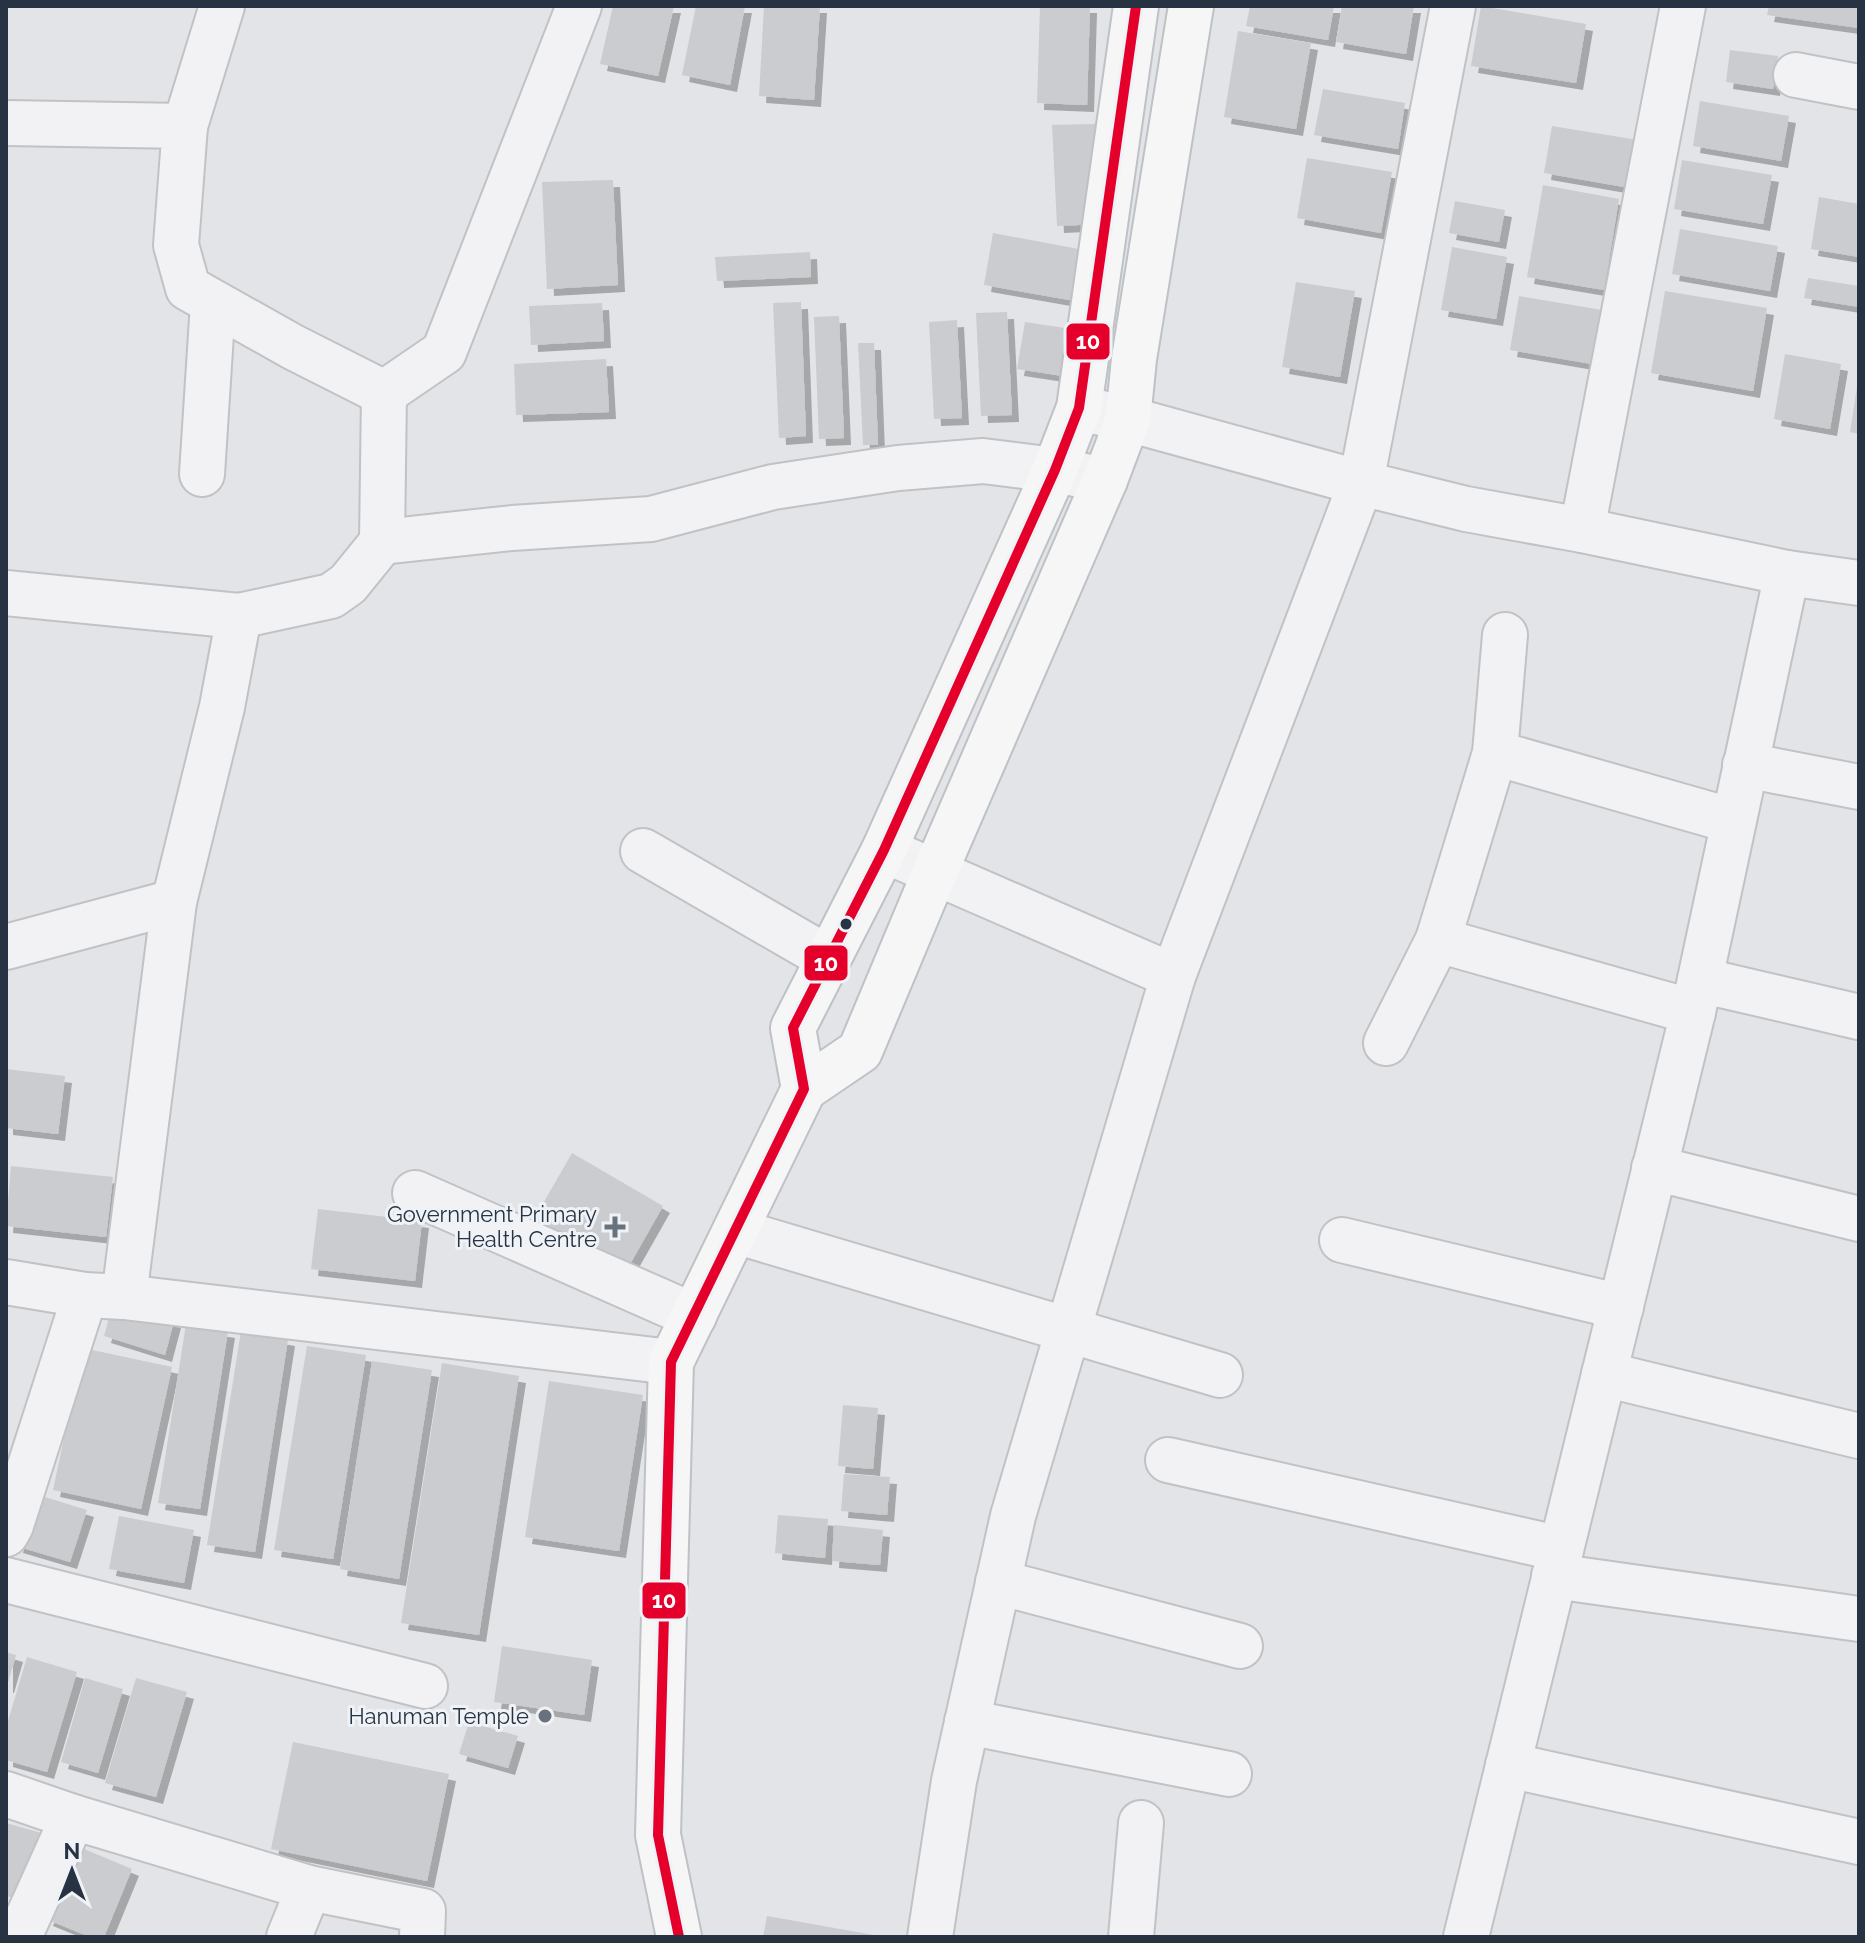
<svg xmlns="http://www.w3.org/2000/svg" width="1865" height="1943" font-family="Raleway,sans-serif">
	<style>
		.building { fill: #cacccf; filter: url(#shadow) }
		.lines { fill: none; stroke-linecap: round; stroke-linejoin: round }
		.minor-casing { stroke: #c0c2c5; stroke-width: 48 }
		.major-casing { stroke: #bec1c5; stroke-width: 48 }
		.minor { stroke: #f2f2f4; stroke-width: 44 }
		.major { stroke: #f6f6f7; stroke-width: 44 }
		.bus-1-casing { stroke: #eff3f7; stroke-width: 16 }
		.bus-1 { stroke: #e4002b; stroke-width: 10 }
		.bus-dot { fill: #273342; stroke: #eff3f7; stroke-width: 3 }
		.poi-dot { fill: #68717c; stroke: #eff3f7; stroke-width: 3 }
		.labels { text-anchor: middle; stroke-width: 6; stroke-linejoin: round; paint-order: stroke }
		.poi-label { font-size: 22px; fill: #273342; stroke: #eff3f7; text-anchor: end }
		.line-badge { stroke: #eff3f7; stroke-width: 3 }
		.badge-label { font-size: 22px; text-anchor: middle; font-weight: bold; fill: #fff }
	</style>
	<defs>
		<filter id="shadow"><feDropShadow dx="7" dy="7" stdDeviation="0" flood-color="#0004"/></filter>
	</defs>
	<rect width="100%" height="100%" fill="#e2e4e7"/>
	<g class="building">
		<path d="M613,6h61l-16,70 -58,-12z"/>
		<path d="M696,6h49l-15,79 -48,-10z"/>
		<path d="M764,6h56l-6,94 -55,-4z"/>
		<path d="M1040,6h50l-3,99 -50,-2z"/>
		<path d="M1250,6h84l-6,34 -82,-14z"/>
		<path d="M1342,6h72l-8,48 -70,-12z"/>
		<path d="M1481,6l105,18 -10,59 -105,-17z"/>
		<path d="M1769,6h90v22l-92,-13z"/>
		<path d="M1238,31l73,12 -15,86 -72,-12z"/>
		<path d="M1730,50l48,6 -5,33 -47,-7z"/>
		<path d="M1323,89l82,14 -7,46 -84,-14z"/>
		<path d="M1700,101l89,15 -8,45 -88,-15z"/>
		<path d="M1096,124l4,100 -43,2 -5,-101z"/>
		<path d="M1552,126l86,14 -8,48 -86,-15z"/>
		<path d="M1307,158l85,14 -11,61 -84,-15z"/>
		<path d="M1682,160l90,15 -9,49 -89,-15z"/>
		<path d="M613,180l5,105 -71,4 -5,-107z"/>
		<path d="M1543,185l76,14 -15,91 -77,-13z"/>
		<path d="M1819,197l40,7v53l-48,-8z"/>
		<path d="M1455,201l50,9 -6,32 -50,-9z"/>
		<path d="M1680,229l98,17 -8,45 -98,-17z"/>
		<path d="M993,233l91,17 -9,51 -91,-16z"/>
		<path d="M1452,247l55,10 -11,62 -55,-9z"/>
		<path d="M810,252l1,25 -94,4 -2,-24z"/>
		<path d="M1808,278l51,8v21l-55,-9z"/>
		<path d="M1296,282l59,9 -15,86 -58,-10z"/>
		<path d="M1665,291l102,17 -14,83 -102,-18z"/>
		<path d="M1519,296l83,14 -10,54 -82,-14z"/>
		<path d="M801,302l5,134 -27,2 -6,-135z"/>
		<path d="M602,303l2,38 -73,4 -2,-39z"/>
		<path d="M1007,312l5,103 -31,1 -5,-103z"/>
		<path d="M839,316l5,122 -25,1 -5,-122z"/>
		<path d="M957,320l5,98 -28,1 -5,-97z"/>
		<path d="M1025,322l46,7 -8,47 -46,-7z"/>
		<path d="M858,343h16l4,102h-15z"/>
		<path d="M1785,354l56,10 -11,65 -56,-10z"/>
		<path d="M606,359l3,53 -93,3 -2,-51z"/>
		<path d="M1857,387l2,1v46l-9,-2z"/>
		<path d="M6,1069l59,7 -7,58 -52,-6z"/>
		<path d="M572,1153l91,53 -42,74 -92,-52z"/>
		<path d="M11,1166l102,11 -7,60 -100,-11z"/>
		<path d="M318,1209l104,12 -7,60 -104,-12z"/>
		<path d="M113,1303l61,18 -9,34 -61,-19z"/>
		<path d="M186,1324l42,7 -28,178 -42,-6z"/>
		<path d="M241,1331l47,8 -33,213 -48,-7z"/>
		<path d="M307,1346l59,9 -33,204 -59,-9z"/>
		<path d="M83,1348l89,19 -31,142 -88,-19z"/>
		<path d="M372,1361l60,9 -33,209 -59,-10z"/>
		<path d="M442,1363l77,13 -40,259 -78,-12z"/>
		<path d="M549,1381l94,14 -24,156 -94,-14z"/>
		<path d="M843,1405l35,3 -5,61 -35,-3z"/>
		<path d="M844,1474l46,3 -3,38 -46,-4z"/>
		<path d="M32,1493l55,17 -17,52 -54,-16z"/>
		<path d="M778,1515l50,4 -3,39 -50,-5z"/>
		<path d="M119,1516l75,14 -10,53 -75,-14z"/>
		<path d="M834,1525l49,5 -3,35 -48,-4z"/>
		<path d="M502,1646l90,14 -8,55 -90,-13z"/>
		<path d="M6,1652l10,3 -9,31h-1z"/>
		<path d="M27,1657l50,15 -30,100 -41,-12v-32z"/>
		<path d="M85,1678l38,11 -25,84 -37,-11z"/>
		<path d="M136,1678l51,14 -31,105 -51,-14z"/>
		<path d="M469,1722l49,14 -10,32 -49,-14z"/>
		<path d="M293,1742l156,32 -22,107 -156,-32z"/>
		<path d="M6,1823l35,10 -20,67 -15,-4z"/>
		<path d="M77,1846l55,23 -28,68h-14l-44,-18z"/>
		<path d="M767,1916l107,19v2h-111z"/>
	</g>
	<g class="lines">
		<defs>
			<g id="minor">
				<path d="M1796,75l63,12"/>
				<path d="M6,123l179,3 -9,119 12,43 105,59 91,46"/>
				<path d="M185,126l37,-120"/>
				<path d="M384,393l60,-41 135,-346"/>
				<path d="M1079,408l49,11 233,64 105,26 116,21 205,43 72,10"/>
				<path d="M202,474l11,-171"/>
				<path d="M1582,530l101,-524"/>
				<path d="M382,542l130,-14 139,-9 122,-32 125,-19 85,-7 72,9 50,10"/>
				<path d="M6,593l233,23"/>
				<path d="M1495,753l10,-118"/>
				<path d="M1745,765l114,22"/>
				<path d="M884,850l289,126"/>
				<path d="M643,851l185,107"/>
				<path d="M6,947l168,-45"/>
				<path d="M1700,980l159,37"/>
				<path d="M1693,1012l-255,-72 57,-187 238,68"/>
				<path d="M1386,1043l52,-103"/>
				<path d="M1654,1168l205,51"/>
				<path d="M415,1193l279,123"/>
				<path d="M735,1231l485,144"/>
				<path d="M1342,1240l279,67"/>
				<path d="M6,1282l79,13 39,2 547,65"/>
				<path d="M124,1297l50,-395 48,-195 17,-91 92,-20 17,-12 34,-42 2,-149"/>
				<path d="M1604,1374l255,62"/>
				<path d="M1168,1460l393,89"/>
				<path d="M6,1534l5,-9 74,-230"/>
				<path d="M1554,1576l305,43"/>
				<path d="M6,1580l419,106"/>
				<path d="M998,1582l242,64"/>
				<path d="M967,1722l262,52"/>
				<path d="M1508,1765l351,77"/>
				<path d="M6,1794l67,23 236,71 114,23 -1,26"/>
				<path d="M19,1937l54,-120"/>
				<path d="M289,1937l20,-49"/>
				<path d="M930,1937l24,-156 59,-265 160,-540 188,-493 92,-477"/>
				<path d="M1131,1937l10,-114"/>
				<path d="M1466,1937l227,-925 94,-439"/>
			</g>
			<g id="major">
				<path d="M804,1089l56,-38 75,-179 170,-392 23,-61 6,-60 57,-353"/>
				<path d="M679,1937l-21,-102 13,-473 133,-273 -11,-61 91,-178 171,-380 24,-62 57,-402"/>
			</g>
		</defs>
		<use href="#minor" class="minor-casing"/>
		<use href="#major" class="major-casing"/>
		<use href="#minor" class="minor"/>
		<use href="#major" class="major"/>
		<defs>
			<path id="bus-1" d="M679,1937l-21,-102 13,-473 133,-273 -11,-61 91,-178 171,-380 24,-62 57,-402"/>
		</defs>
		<use href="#bus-1" class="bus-1-casing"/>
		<use href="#bus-1" class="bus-1"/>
	</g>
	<circle class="bus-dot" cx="846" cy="924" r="7"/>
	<g class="poi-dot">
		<path d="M611 1215h8v8h8v8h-8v8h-8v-8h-8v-8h8z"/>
		<circle cx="545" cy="1716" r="8"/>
	</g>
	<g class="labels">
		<g class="poi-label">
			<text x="597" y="1222">Government Primary<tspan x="597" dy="25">Health Centre</tspan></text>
			<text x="529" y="1724">Hanuman Temple</text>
		</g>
	</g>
	<g class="line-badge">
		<rect x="1065" y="322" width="46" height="39" rx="8" fill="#e4002b"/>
		<rect x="803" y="944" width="46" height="38" rx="8" fill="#e4002b"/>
		<rect x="641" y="1581" width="46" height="39" rx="8" fill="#e4002b"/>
	</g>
	<g class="badge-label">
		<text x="1088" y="349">10</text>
		<text x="826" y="971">10</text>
		<text x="664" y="1608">10</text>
	</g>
	<rect width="1865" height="1943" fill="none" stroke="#273342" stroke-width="16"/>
	<g transform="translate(72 1871)" stroke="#eff3f7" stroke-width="6" paint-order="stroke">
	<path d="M0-6L14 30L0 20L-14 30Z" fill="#273342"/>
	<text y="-12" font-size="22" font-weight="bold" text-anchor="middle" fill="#273342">N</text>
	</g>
</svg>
